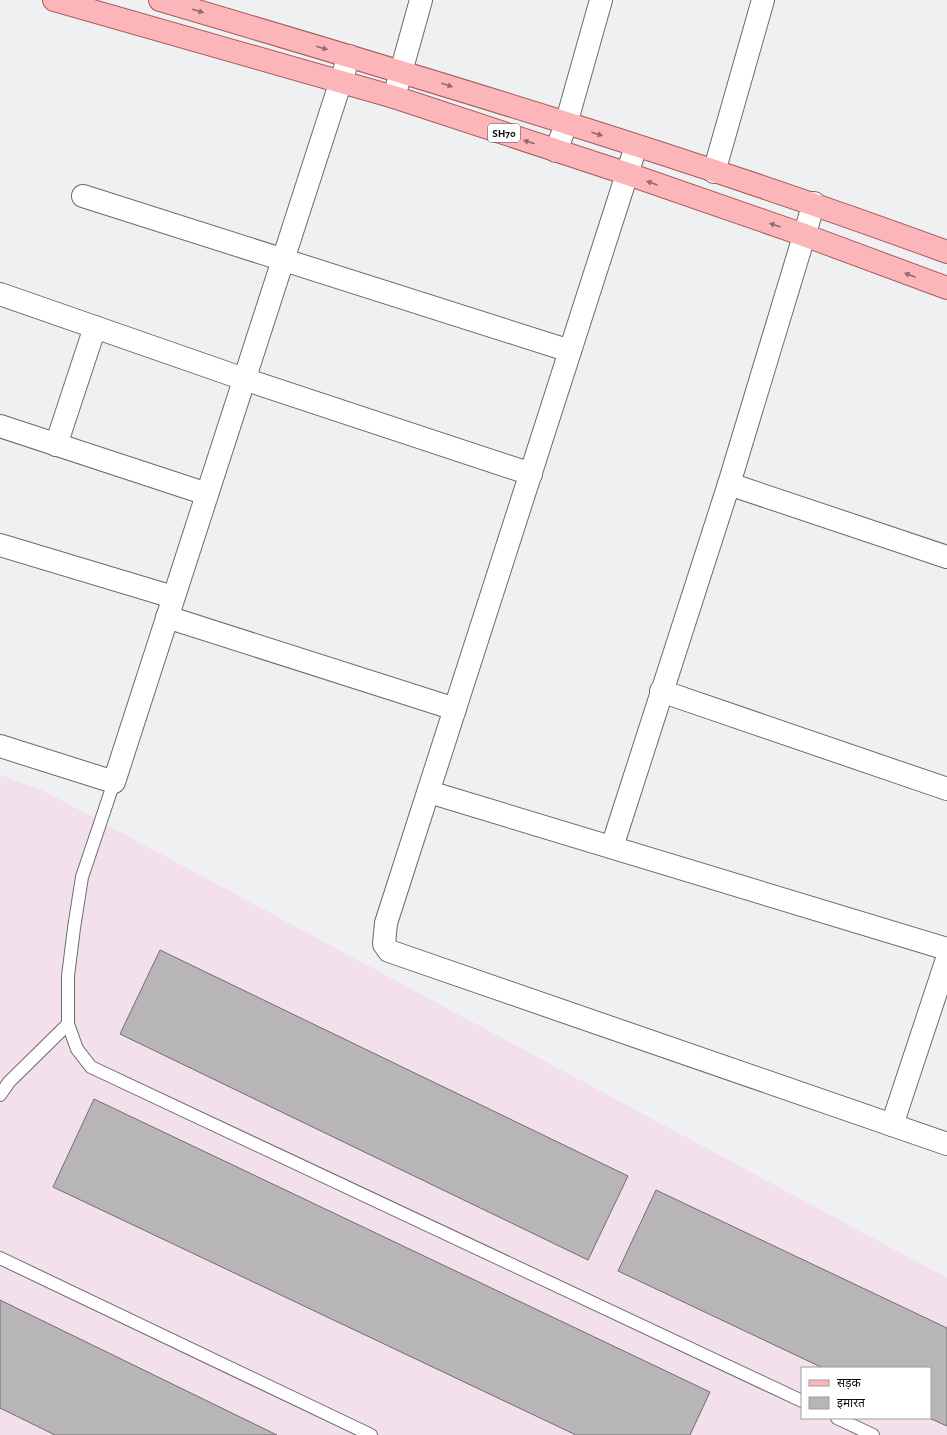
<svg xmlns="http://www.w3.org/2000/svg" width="947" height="1435" font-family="'Alegreya Sans','Noto Sans Devanagari',sans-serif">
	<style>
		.industrial { fill: #f4dfec; fill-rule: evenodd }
		.building { fill: #b8b5b6; stroke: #716e70 }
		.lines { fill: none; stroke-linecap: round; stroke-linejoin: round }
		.service-casing { stroke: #696b6d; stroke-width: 14 }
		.minor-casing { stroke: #696b6d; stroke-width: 24 }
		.primary-casing { stroke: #a75b5f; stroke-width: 24 }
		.service { stroke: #fff; stroke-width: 12 }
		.minor { stroke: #fff; stroke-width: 22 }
		.primary { stroke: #fcb6b9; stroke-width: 22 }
		.oneway { fill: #906a6c }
		.labels { text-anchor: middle; stroke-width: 3.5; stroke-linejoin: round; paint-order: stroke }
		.shield { fill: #fff; stroke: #555556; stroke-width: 1 }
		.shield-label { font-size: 11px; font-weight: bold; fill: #0c0c0d }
	</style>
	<rect width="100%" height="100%" fill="#eef0f2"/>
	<path class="industrial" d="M0,775l46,17 901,486v157h-947zM802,1368h128v50h-128z"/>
	<g class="building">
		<path d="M160,950l468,226 -40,84 -468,-226z"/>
		<path d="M94,1099l616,293 -20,43h-114l-523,-248z"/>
		<path d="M656,1190l291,138v98l-18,-8 1,-50h-107l-205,-97z"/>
		<path d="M0,1300l277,135h-222l-55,-27z"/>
	</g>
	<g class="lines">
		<defs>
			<g id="service">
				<path d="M114,782l-32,95 -8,51 -6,48v48l9,25 14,18 711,334"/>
				<path d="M0,1095l9,-13 59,-58"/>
				<path d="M0,1258l371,177"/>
				<path d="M837,1418l36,17"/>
			</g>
			<g id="minor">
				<path d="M394,97l27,-97"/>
				<path d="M636,146l-250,777 -2,21 5,7 558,193"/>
				<path d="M556,151l10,-27 35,-124"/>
				<path d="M714,172l49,-172"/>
				<path d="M83,196l487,155"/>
				<path d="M0,294l244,85 287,95"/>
				<path d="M0,426l207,68"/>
				<path d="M56,445l39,-118"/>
				<path d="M729,484l218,73"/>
				<path d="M0,545l173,52"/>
				<path d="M167,617l288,92"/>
				<path d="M661,691l286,98"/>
				<path d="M0,746l114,36 235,-726"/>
				<path d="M429,792l518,157"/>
				<path d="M612,847l117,-363 85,-281"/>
				<path d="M892,1125l55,-166"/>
			</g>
			<g id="primary">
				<path d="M54,0l340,97 234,77 176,61 143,53"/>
				<path d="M160,0c264,78 529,157 787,252"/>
			</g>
		</defs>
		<use href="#service" class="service-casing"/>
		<use href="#minor" class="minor-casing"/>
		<use href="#primary" class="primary-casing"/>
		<use href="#service" class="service"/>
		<use href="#minor" class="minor"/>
		<use href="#primary" class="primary"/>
	</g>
	<defs><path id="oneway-solid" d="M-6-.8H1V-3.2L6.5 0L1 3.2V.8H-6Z"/></defs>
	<g class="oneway">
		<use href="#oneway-solid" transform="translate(198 11) rotate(16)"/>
		<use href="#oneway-solid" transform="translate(322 48) rotate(16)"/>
		<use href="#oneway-solid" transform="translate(447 85) rotate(18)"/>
		<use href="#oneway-solid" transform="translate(597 134) rotate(18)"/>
		<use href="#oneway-solid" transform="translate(529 142) rotate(-162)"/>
		<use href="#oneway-solid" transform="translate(652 183) rotate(-161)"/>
		<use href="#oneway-solid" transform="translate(775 225) rotate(-161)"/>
		<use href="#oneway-solid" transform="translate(910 275) rotate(-159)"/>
	</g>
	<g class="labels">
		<rect class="shield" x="488" y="124" width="32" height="18" rx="3"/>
		<g class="shield-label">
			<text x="504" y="137">SH70</text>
		</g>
	</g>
	<rect x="801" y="1367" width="130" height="52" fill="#ffffff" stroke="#9e9e9e"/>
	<rect x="809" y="1380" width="20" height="6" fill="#fcb6b9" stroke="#9e9e9e"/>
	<text x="837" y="1387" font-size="12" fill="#0c0c0d">सड़क</text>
	<rect x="809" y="1397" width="20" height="12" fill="#b8b5b6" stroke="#9e9e9e"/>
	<text x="837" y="1407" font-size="12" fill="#0c0c0d">इमारत</text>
</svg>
